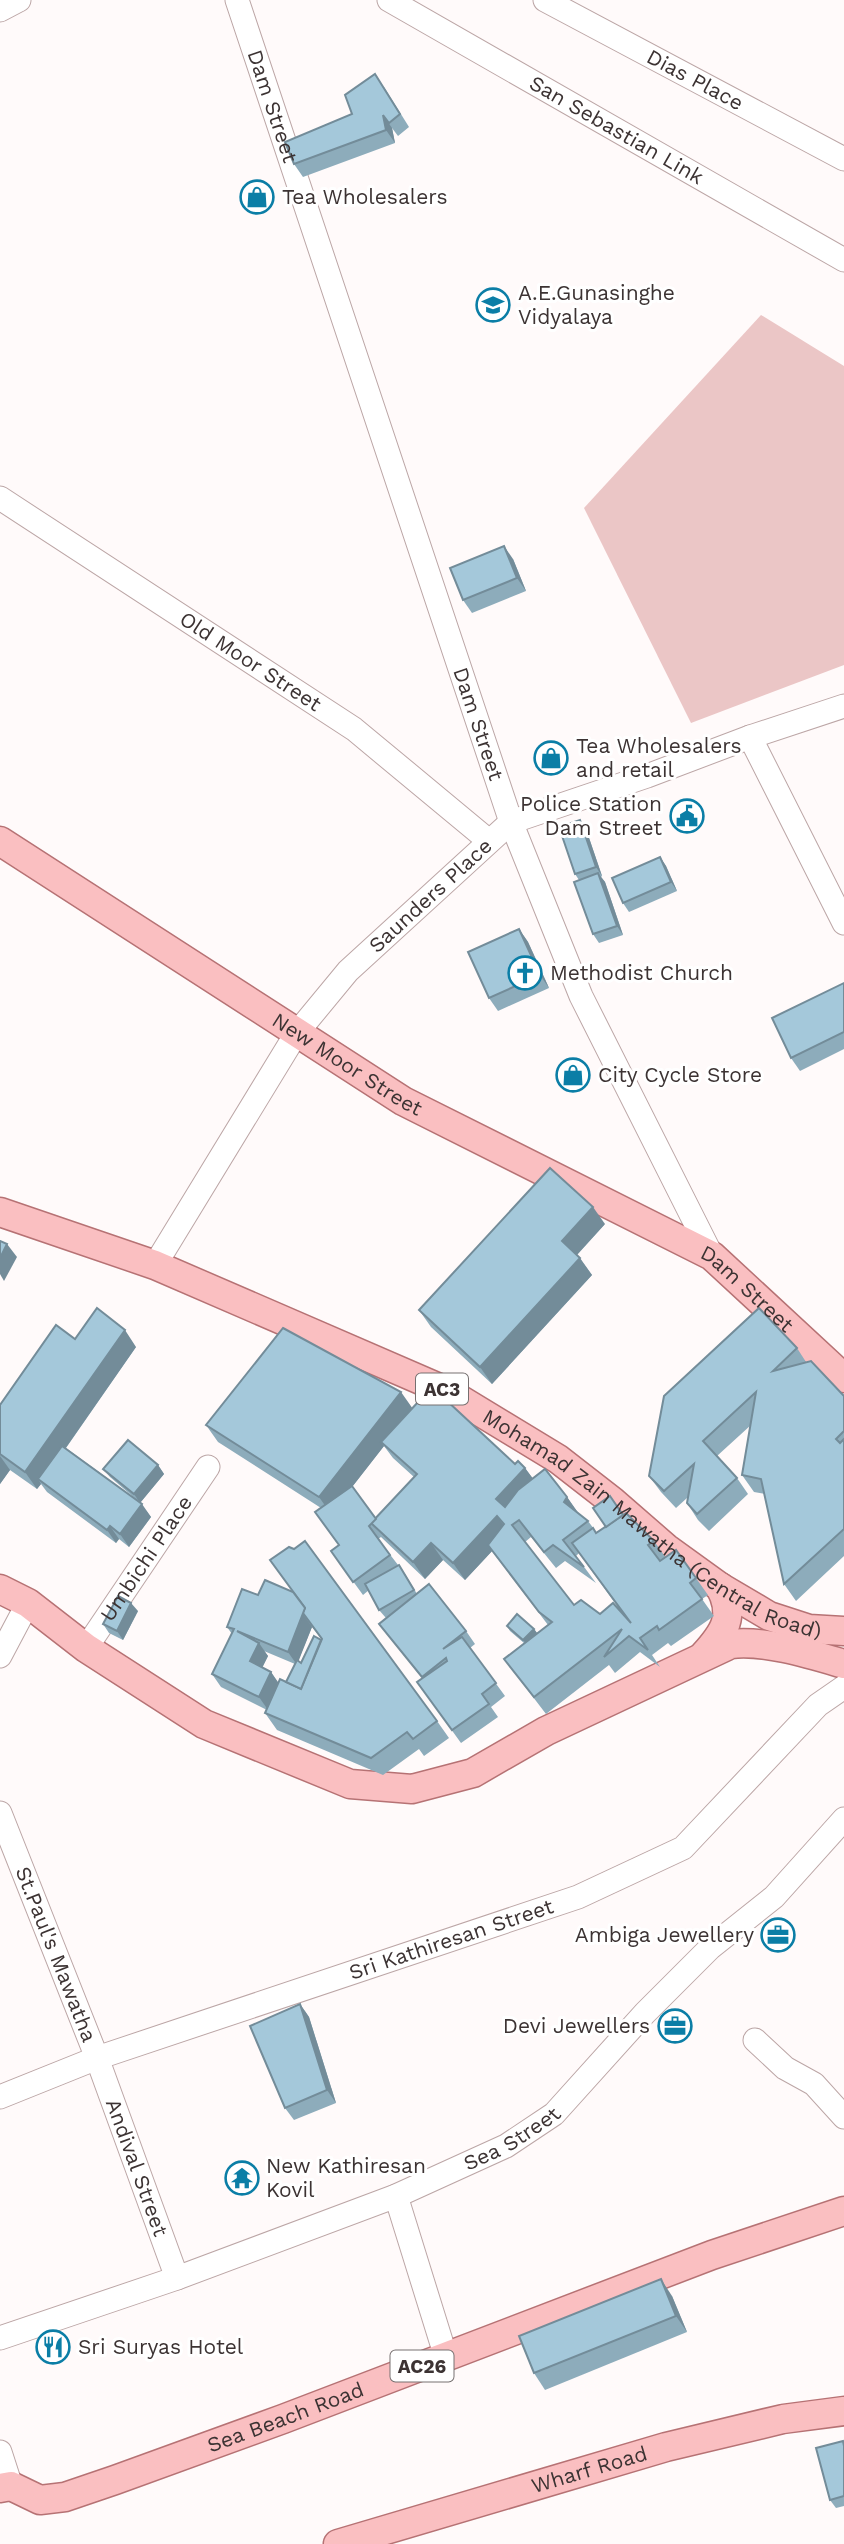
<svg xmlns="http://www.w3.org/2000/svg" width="844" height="2544" font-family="'Work Sans',sans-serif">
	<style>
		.green { fill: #ebc6c6 }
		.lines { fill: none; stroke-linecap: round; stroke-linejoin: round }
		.minor-casing { stroke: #bca6a6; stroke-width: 25 }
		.major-casing { stroke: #b67274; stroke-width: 31 }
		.minor { stroke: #fff; stroke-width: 23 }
		.major { stroke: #fabfc1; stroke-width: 28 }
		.wall { fill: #8dacbb; fill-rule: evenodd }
		.shaded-wall { fill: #738c99 }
		.building { fill: #a4c8da; stroke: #738c99; stroke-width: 2 }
		.labels { text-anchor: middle; stroke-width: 6; stroke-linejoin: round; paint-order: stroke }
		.shield { fill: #fff; stroke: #767070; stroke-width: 2 }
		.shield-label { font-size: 19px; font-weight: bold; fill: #3c3333 }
		.street-label { font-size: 21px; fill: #3c3333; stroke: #fff }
		.poi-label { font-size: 21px; fill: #3c3333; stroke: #fff; text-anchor: start }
	</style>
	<rect width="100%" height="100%" fill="#fffafa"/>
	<path class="green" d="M761,315l83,51v299l-153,58 -107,-215z"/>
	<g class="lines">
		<defs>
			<g id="minor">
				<path id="s1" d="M237,0l274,822 70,174 131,260"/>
				<path id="s2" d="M389,0l455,260"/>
				<path id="s3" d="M545,0l299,159"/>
				<path d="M0,10l19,-10"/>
				<path id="s4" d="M0,498l354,231 135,112"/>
				<path d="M750,737l94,186"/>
				<path id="s5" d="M155,1265l141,-231 52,-63 163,-149 136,-46 103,-39 94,-31"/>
				<path id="s6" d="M86,1648l122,-181"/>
				<path d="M0,1656l28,-53"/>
				<path id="s7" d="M0,1813l97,245 80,220"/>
				<path d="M755,2040l30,28 29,16 30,33"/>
				<path id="s8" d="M0,2097l97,-39 481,-161 105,-49 135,-143 26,-18"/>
				<path d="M396,2196l50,161"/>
				<path id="s9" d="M0,2338l177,-60 219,-82 110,-50 48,-32 91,-101 65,-65 64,-51 70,-78"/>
				<path d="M0,2452l11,34"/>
			</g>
			<g id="major">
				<path id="s10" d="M0,841l403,260 309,155 132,122"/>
				<path id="s11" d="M0,1212l155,53 291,126 112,68 54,42 54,47 54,39 49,29 40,13 35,2"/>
				<path d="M0,1589l28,14 58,45 118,76 146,60 62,5 61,-16 73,-42 185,-87c34,-4 79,10 113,20"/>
				<path d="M704,1655c20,-22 32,-39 16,-68"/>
				<path id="s12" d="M0,2488l11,-2 29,14 25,-3 50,-17 168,-61 429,-164 132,-44"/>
				<path id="s13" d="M338,2544l328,-97 117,-28 61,-8"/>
			</g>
		</defs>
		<use href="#minor" class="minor-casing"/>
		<use href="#major" class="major-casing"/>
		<use href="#minor" class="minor"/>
		<use href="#major" class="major"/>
	</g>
	<g class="wall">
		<path d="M384,87l25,40 -11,9 -6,-8 3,15 -92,34 -9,-13z"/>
		<path d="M513,559l13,32 -54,22 -9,-13z"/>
		<path d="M586,829l16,47 -1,1 4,5 18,53 -24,8 -6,-9 -14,-54 -4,-6z"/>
		<path d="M660,857l6,9 11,25 -48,21 -6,-9z"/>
		<path d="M519,929l9,13 21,46 -51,23 -9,-13z"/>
		<path d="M844,983v66l-44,22 -9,-13z"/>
		<path d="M605,1224l-28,31 15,20 -100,109 -61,-57 -12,-17z"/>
		<path d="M75,1339l61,8 -70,101 71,52 -27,-23 -7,-8 55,-4 6,9 -24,29 11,14 -22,30 -10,-8 -3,4 -69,-51 -6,-8 -4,5 -27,-19 -10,14v-79z"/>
		<path d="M797,1348l9,14 38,34v160l-48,45 -12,-17 -19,-90 -11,-2 -12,-17 9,-50 -34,31 20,22 11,16 -39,37 -11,-11 -11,-17v-5l-11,10 -15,-16 -12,-16z"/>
		<path d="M412,1408l103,56 10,4 8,11 34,18 11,16 10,8 9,12 26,-18 31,26 12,17 10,-8 32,45 -6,4 12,17 -43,30 -3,-3 -16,12 8,12 -20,-15 -25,21 -6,-8 -63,49 -42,-55 20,-16 -14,-12 -3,-5 27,3 3,4 11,-8 -56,-74 -27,29 -22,-20 -18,19 -44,-42 -3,2 27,35 12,20 49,37 9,13 -5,4 35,48 -14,11 7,10 -37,26 -44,-61 6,-3 -44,-55 7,-6 -7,-8 -10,-20 -6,5 -32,-44 8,-5 -18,-38 -103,-66 -12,-17zM384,1446l9,12 21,19 -38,42 -24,-32zM531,1537l25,31 9,-7 31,22 -20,-27 3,-3 48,67 -27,-6 -26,-9 -49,-63z"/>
		<path d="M265,1580l172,141 12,17 -25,18 -5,-7 -36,26 -106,-45 -12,-17 2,-3 -46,-23 -9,-13 20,-40 -5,-7 31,-32zM312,1627l10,12 -21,24 -3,-2zM264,1651l31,13 -9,18 -8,1 -7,-11 -9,-4 6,-12z"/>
		<path d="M138,1611l-15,29 -14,-7 -6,-9z"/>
		<path d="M300,2004l9,13 27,86 -42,17 -9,-12z"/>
		<path d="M672,2296l15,36 -142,58 -11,-17z"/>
		<path d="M843,2441l1,2v63l-8,2 -6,-8z"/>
	</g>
	<g class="shaded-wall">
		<path d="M383,115l9,13 3,15 -9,-13z"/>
		<path d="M504,546l9,13 13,32 -9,-13z"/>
		<path d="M580,820l6,9 16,47 -6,-9z"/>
		<path d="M660,857l6,9 11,25 -6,-9z"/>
		<path d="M598,873l7,9 18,53 -6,-9z"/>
		<path d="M519,929l9,13 21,46 -9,-13z"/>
		<path d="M593,1207l12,17 -31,34 -12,-17z"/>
		<path d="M7,1244l10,13 -13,24 -4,-7v-16z"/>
		<path d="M580,1258l12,17 -100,109 -12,-17z"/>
		<path d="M125,1330l11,17 -94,135 -4,-3 3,5 -4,5 -12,-17z"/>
		<path d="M401,1392l12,17 -32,33 3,4 -53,68 -12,-17z"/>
		<path d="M0,1456l10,14 -10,14z"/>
		<path d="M158,1465l6,9 -24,29 -6,-9z"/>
		<path d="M525,1468l12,16 -29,32 -12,-17z"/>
		<path d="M567,1497l12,17 -15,-12z"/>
		<path d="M142,1504l9,13 -22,30 -9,-13z"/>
		<path d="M497,1516l12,17 -44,47 -12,-17z"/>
		<path d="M110,1526l9,13 -3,4 -9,-13z"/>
		<path d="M431,1543l12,17 -18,19 -12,-17z"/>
		<path d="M131,1603l7,8 -15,29 -6,-9z"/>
		<path d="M303,1614l9,13 -15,38 -9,-13z"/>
		<path d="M534,1629l3,4 -10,12 -4,-5z"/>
		<path d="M259,1643l9,13 -9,18 -9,-13z"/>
		<path d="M271,1672l9,13 -12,25 -9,-13z"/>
		<path d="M300,2004l9,13 27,86 -9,-13z"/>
		<path d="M661,2279l11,17 15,36 -11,-16z"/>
	</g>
	<g class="building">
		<path d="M375,74l25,40 -11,9 -6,-8 3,15 -92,34 -9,-22 67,-28 -7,-19z"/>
		<path d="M504,546l13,32 -54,22 -13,-32z"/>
		<path d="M580,820l16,47 -21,7 -16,-47z"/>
		<path d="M660,857l11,25 -48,21 -11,-25z"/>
		<path d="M598,873l19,53 -24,8 -19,-52z"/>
		<path d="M519,929l21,46 -51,23 -21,-46z"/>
		<path d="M844,983v49l-53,26 -19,-40z"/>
		<path d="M550,1168l43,39 -31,34 18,17 -100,109 -61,-57z"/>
		<path d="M0,1241l7,3 -7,14z"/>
		<path d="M97,1308l28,22 -100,142 -25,-18v-49l56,-80 19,14z"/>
		<path d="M759,1308l38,40 -24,23 38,-10 33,35v35l-8,8 4,4 4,-4v90l-60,55 -23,-105 -19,-4 14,-83 -53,49 34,37 -40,36 -10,-11 7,-39 -30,27 -15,-15 15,-80z"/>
		<path d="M283,1328l118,64 -82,105 -113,-72z"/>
		<path d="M432,1387l83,77 3,-3 7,7 -29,31 9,8 13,-17 27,-21 22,28 -3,5 24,19 -25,19 21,27 -31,-22 -9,7 -25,-32 -7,5 62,80 7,-5 19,14 13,-11 18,20 -59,-80 21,-15 3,5 30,-20 28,28 -6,4 12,16 16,-11 20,28 -6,5 12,16 -43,31 -2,-4 -17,12 8,12 -19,-14 -25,21 18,-28 -88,68 -30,-38 48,-37 -13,-10 -51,-67 16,-21 -7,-8 -44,47 -22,-20 -18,19 -42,-39 46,-49 -36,-32z"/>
		<path d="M128,1440l30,25 -24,29 -31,-25z"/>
		<path d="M62,1446l80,58 -22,30 -10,-8 -3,4 -69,-51z"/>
		<path d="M352,1486l24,33 -7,7 21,29 -37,27 -22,-31 8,-6 -24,-33z"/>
		<path d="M610,1496l13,19 -17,12 -13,-19z"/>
		<path d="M305,1541l132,180 -24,18 -6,-7 -36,26 -106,-45 15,-34 21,10 21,-50 -19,-26 2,-5 -35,-48 19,-13 5,2z"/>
		<path d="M399,1565l15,25 -35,20 -14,-26z"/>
		<path d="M265,1580l28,12 12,16 -17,44 -51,-21 22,12 -9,18 21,11 -12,25 -47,-23 22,-45 -7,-2 15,-38 16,6z"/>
		<path d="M429,1584l37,47 -23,18 19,-12 34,46 -14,11 7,10 -37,26 -35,-48 30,-21 -1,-3 -24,19 -43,-53z"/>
		<path d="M118,1596l13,7 -14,28 -14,-7z"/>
		<path d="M517,1614l17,15 -11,11 -16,-14z"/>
		<path d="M314,1636l7,4 -20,49 -15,-7 11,-22 4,3z"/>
		<path d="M300,2004l27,86 -42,18 -35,-82z"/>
		<path d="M661,2279l15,37 -142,57 -15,-37z"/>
		<path d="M843,2441l1,5v50l-14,4 -14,-52z"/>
	</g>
	<defs>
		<symbol id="shop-ring" viewBox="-11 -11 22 22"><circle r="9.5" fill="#fff" stroke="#0b7ea6" stroke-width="1.5"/><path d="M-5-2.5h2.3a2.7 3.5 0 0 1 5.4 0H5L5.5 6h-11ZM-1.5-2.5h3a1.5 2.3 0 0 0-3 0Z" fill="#0b7ea6"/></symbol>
		<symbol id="school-ring" viewBox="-11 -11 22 22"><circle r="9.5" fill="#fff" stroke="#0b7ea6" stroke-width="1.5"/><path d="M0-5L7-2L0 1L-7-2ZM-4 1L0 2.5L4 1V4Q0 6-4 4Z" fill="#0b7ea6"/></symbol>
		<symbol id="civic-ring" viewBox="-11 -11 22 22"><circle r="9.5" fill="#fff" stroke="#0b7ea6" stroke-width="1.5"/><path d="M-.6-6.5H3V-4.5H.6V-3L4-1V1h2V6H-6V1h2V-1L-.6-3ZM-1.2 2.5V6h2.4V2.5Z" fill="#0b7ea6"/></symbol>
		<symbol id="church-ring" viewBox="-11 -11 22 22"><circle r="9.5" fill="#fff" stroke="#0b7ea6" stroke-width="1.5"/><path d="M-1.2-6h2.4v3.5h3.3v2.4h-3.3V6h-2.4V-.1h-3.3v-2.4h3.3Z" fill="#0b7ea6"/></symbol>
		<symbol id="office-ring" viewBox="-11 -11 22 22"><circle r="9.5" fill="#fff" stroke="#0b7ea6" stroke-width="1.5"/><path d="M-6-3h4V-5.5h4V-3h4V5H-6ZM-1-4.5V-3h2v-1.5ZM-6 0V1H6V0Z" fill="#0b7ea6"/></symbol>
		<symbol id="temple-ring" viewBox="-11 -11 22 22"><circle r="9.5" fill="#fff" stroke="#0b7ea6" stroke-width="1.5"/><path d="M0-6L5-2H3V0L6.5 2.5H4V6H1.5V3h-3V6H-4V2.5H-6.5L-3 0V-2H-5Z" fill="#0b7ea6"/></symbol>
		<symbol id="restaurant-ring" viewBox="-11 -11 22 22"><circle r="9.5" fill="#fff" stroke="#0b7ea6" stroke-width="1.5"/><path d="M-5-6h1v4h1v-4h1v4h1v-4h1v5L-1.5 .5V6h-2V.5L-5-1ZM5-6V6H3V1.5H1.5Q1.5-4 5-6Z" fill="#0b7ea6"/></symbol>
	</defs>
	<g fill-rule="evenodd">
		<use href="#shop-ring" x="238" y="178" width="38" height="38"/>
		<use href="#school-ring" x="474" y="286" width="38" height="38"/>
		<use href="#shop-ring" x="532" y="739" width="38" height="38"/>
		<use href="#civic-ring" x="668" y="797" width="38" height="38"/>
		<use href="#church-ring" x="506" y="954" width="38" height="38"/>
		<use href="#shop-ring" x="554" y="1056" width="38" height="38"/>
		<use href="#office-ring" x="759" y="1916" width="38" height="38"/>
		<use href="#office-ring" x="656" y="2007" width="38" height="38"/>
		<use href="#temple-ring" x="223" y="2159" width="38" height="38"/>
		<use href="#restaurant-ring" x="34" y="2328" width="38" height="38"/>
	</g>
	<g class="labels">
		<g class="shield">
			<rect x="416" y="1373.5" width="52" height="31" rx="5"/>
			<rect x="390.5" y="2350.5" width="63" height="31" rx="5"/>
		</g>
		<g class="shield-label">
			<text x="442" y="1396">AC3</text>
			<text x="422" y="2373">AC26</text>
		</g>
		<g class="street-label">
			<text dy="7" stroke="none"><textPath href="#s3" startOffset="170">Dias Place</textPath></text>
			<text dy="7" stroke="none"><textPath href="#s1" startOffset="112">Dam Street</textPath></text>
			<text dy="7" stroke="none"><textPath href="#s2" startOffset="262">San Sebastian Link</textPath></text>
			<text dy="7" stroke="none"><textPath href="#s4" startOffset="299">Old Moor Street</textPath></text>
			<text dy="7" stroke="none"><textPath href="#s1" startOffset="763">Dam Street</textPath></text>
			<text dy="7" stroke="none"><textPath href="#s5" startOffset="464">Saunders Place</textPath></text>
			<text dy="7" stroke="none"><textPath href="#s10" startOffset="413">New Moor Street</textPath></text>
			<text dy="7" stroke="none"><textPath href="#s10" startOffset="873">Dam Street</textPath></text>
			<text dy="7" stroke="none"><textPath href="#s11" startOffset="728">Mohamad Zain Mawatha (Central Road)</textPath></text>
			<text dy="7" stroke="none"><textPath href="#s6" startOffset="108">Umbichi Place</textPath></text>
			<text dy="7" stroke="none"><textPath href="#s8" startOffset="478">Sri Kathiresan Street</textPath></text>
			<text dy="7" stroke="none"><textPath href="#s7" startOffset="152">St.Paul's Mawatha</textPath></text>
			<text dy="7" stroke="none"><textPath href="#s9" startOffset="550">Sea Street</textPath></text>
			<text dy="7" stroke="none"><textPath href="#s7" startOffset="380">Andival Street</textPath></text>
			<text dy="7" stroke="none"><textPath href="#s12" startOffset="303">Sea Beach Road</textPath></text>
			<text dy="7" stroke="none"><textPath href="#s13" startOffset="262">Wharf Road</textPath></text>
		</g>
		<g class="poi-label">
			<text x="282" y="204">Tea Wholesalers</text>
			<text x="518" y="300">A.E.Gunasinghe<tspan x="518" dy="24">Vidyalaya</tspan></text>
			<text x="576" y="753">Tea Wholesalers<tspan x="576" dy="24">and retail</tspan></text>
			<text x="662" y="811" text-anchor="end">Police Station<tspan x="662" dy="24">Dam Street</tspan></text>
			<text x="550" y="980">Methodist Church</text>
			<text x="598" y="1082">City Cycle Store</text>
			<text x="754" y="1942" text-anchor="end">Ambiga Jewellery</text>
			<text x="650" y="2033" text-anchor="end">Devi Jewellers</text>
			<text x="266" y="2173">New Kathiresan<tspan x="266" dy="24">Kovil</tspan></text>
			<text x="78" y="2354">Sri Suryas Hotel</text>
		</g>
	</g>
</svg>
